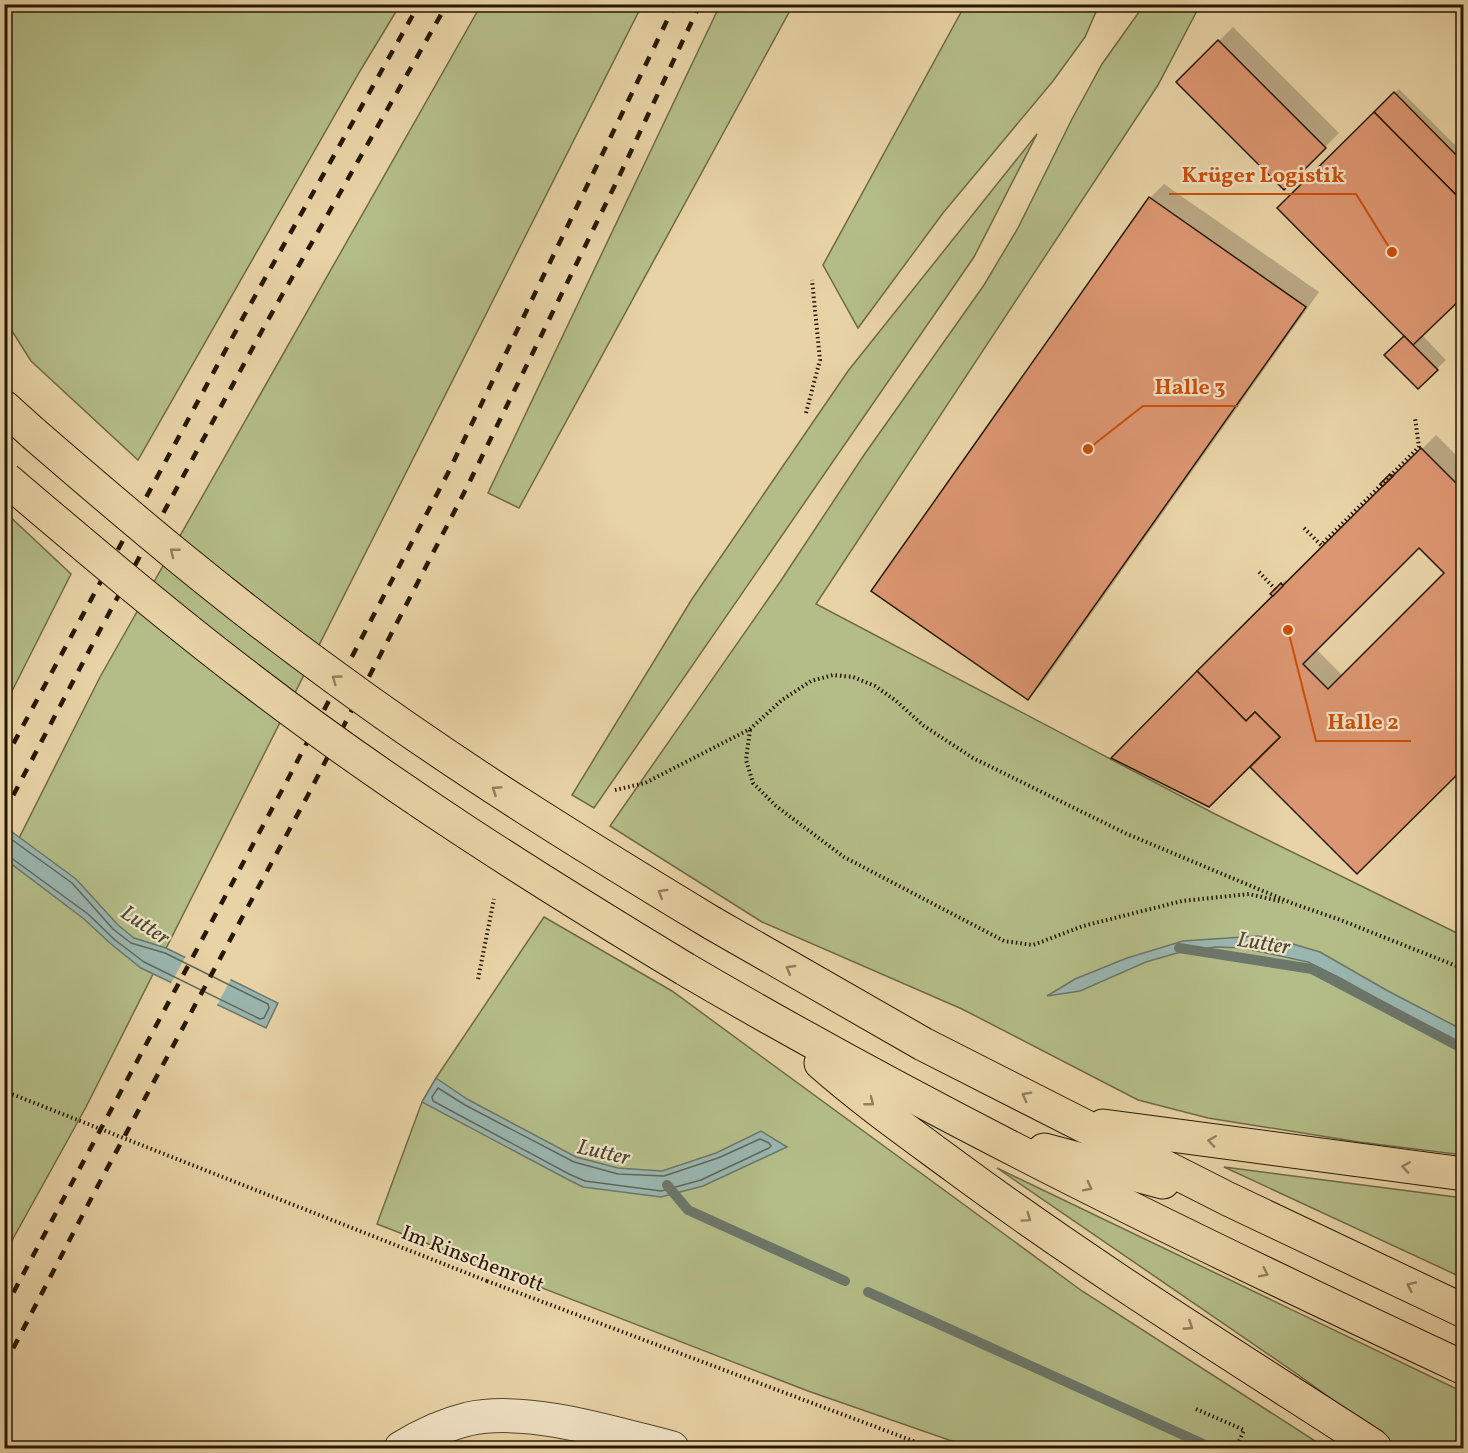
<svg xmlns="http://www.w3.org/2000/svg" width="1468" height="1453" font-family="Vollkorn,serif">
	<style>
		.green { fill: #b4bd88; stroke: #6e6a46; stroke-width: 1.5 }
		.water { fill: #9ab6b0; stroke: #6c776b; stroke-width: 1.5 }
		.pier { fill: #e8d3a6 }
		.shadow { fill: #0003; fill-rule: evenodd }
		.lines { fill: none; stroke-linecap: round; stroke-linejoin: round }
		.shore { stroke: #60675a; stroke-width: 1.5 }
		.stream { stroke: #6c776b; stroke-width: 10 }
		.building { fill: #dc9671; stroke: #271803; stroke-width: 1.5; fill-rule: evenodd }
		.tertiary-casing { stroke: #57472c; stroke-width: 35 }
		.trunk-casing { stroke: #271803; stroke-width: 35 }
		.path { stroke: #271803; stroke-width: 4; stroke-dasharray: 1.5 3; stroke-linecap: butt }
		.tertiary { stroke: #f0e2c5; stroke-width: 33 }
		.trunk { stroke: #e8d3a6; stroke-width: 33 }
		.rail { stroke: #271803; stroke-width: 4.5; stroke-dasharray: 10 10; stroke-linecap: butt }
		.trunk-bridge-casing { stroke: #271803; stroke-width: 35; stroke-linecap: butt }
		.path-bridge { stroke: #271803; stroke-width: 4; stroke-dasharray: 1.5 3; stroke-linecap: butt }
		.trunk-bridge { stroke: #e8d3a6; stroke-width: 33 }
		.oneway { stroke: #917f5d }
		.labels { text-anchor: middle; stroke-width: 4.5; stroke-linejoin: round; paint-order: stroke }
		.street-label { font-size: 21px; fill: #271803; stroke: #f0e2c5 }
		.water-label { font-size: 22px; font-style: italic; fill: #4a4737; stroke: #f0e2c5 }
		.leader { fill: none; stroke: #cb4f0b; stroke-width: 2 }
		.callout-dot { fill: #cb4f0b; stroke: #f0e2c5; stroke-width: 2 }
		.callout-label { font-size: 22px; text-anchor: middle; font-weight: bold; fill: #cb4f0b; stroke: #f0e2c5; stroke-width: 4.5; stroke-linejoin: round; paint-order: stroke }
	</style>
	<rect width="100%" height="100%" fill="#e8d3a6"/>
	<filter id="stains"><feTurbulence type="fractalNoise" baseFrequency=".00333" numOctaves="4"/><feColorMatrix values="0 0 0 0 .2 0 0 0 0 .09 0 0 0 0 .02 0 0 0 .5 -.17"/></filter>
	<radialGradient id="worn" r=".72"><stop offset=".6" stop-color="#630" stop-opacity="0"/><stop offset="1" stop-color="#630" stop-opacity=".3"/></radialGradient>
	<g class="green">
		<path d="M5,4l395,1 -40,66 -222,389 -107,-99 -26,-41z"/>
		<path d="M481,5h161l-556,1102 -81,146v-387l95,-189z"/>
		<path d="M720,5h73l-274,503 -31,-15z"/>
		<path d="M965,5h134l-14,32 -32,44 -110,132 -85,115 -35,-63z"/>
		<path d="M1144,5h56l-42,80 -342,519 399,210 248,122v219l-104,-13 -151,-24 -70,-18 -176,-91 -200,-87 -152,-96 170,-244 84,-127 120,-170 34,-57 54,-109 30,-55z"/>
		<path d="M1037,134l-63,123 -380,551 -22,-13 120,-196 156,-228z"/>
		<path d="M5,512l66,62 -66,131z"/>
		<path d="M544,917l128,74 410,300 244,157h-354l-164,-57 -431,-167 45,-122 14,-24z"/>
		<path d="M1224,1167l239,31v80z"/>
		<path d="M997,1168l466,224v56h-63l-103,-74z"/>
		<path d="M490,1445h25l23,3h-64z"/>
	</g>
	<g class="water">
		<path d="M4,826l72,53 42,46 16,13 32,10 112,55 -12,25 -125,-60 -30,-24 -27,-25 -79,-60z"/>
		<path d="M1258,936l28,6 34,10 68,39 75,39v16l-123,-68 -32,-16 -65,-14 -28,-1 -38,6 -31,9 -66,29 -33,5 28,-17 52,-21 56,-17z"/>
		<path d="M436,1078l31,21 109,58 42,11 44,3 54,-18 45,-22 26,16 -84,39 -42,11 -78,-10 -16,-8 -145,-77z"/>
	</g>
	<path class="pier" d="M187,954l45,23 -16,30 -46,-22z"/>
	<g class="shadow">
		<path d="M1233,27l106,106 -55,55 -106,-106z"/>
		<path d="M1399,89l65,65v140l-42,41 24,25 -28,27 -32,-32 20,-19 -127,-128z"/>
		<path d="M1164,184l155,108 -277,392 -14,14 122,-500z"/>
		<path d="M1436,435l28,28v303l-185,-26 -2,-2 -2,-142 1,-7 10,-9 2,3 97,-97 1,-6 9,-9 3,2zM1419,546l27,27 -103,103 -27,-27z"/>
	</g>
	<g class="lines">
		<g class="shore">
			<path d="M4,834l68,49 41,46 18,14 34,10 103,51 1,4 -5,10 -4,1 -116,-57 -29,-22 -27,-26 -78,-57 -6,-1"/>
			<path d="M438,1088l27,17 109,57 44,12 46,2 54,-18 42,-19 9,4 2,3 -2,2 -68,32 -40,11 -76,-10 -16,-7 -136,-73 -1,-4z"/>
		</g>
		<g class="stream">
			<path d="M1179,948l133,21 152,80"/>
			<path d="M667,1185l21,25 157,71"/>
			<path d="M868,1292l344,156"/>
		</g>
	</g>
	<g class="building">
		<path d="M1218,40l108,108 -42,42 -108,-108z"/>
		<path d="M1394,92l70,71v40l-90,-91z"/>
		<path d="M1374,112l90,91v93l-51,49 -136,-137z"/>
		<path d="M1149,197l157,110 -278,393 -157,-109z"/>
		<path d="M1404,336l34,34 -20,19 -34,-34z"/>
		<path d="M1421,448l43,43v277l-107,106 -107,-107 30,-30 -25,-25 -9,9 -49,-50zM1419,548l25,25 -116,116 -25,-25z"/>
		<path d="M1390,474l3,2 -10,10 -3,-2z"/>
		<path d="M1281,583l2,3 -10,10 -3,-2z"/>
		<path d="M1197,671l49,50 9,-9 25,25 -71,70 -98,-49z"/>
	</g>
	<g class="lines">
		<defs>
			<path id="tertiary" d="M401,1448c21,-13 43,-23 67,-29 60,-13 145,14 204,29"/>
			<g id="trunk">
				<path d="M4,407l30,27"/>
				<path d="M712,923l211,121 305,155 236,112"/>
				<path d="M685,969c252,148 514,275 779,399"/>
				<path d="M821,1063c43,38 90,71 136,105 134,99 276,187 415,277l3,3"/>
				<path d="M1103,1126l361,48"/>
				<path d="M1044,1150l119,32"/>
			</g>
		</defs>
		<use href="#tertiary" class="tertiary-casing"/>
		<use href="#trunk" class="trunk-casing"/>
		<g class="path">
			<path d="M806,413l14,-53 -8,-80"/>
			<path d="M1304,528l17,17 98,-98 -4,-29"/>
			<path d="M1259,572l18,19"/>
			<path d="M750,730l-4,30 7,23 23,23 68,51 160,84 29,4 50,-19 99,-25 67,-7 34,8"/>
			<path d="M615,790l30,-7 105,-54 32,-29 29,-19 22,-6 20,2 22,9 20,14 29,26 49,32 154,76 167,70 44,15 126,50"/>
			<path d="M478,979l16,-80"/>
			<path d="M487,1281l445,167"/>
			<path d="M1196,1409l48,21 -8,18"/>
		</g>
		<use href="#tertiary" class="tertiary"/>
		<use href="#trunk" class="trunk"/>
		<g class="rail">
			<path d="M4,761l241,-447 174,-310"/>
			<path d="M4,813l97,-185 163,-301 183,-323"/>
			<path d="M4,1310l285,-533 159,-304 227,-469"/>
			<path d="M4,1366l90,-173 214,-398 159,-308 150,-306 83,-177"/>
		</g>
		<defs>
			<g id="trunk-bridge">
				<path d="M34,434c97,84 195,167 299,242 122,90 250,169 379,247"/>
				<path d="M6,479c80,68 161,137 245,201 138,106 285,199 434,289"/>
			</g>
		</defs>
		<use href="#trunk-bridge" class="trunk-bridge-casing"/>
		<path class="path-bridge" d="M4,1091l483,190"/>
		<use href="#trunk-bridge" class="trunk-bridge"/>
	</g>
	<defs><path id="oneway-chevron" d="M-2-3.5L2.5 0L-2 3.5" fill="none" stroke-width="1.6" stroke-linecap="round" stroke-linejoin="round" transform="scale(1.5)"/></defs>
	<g class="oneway">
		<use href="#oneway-chevron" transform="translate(174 552) rotate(-141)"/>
		<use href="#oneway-chevron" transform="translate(336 679) rotate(-144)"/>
		<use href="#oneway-chevron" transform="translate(496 790) rotate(-147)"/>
		<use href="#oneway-chevron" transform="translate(662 893) rotate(-149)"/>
		<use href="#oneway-chevron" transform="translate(790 969) rotate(-150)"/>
		<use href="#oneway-chevron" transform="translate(1026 1096) rotate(-153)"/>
		<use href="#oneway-chevron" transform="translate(870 1102) rotate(38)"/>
		<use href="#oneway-chevron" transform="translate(1212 1141) rotate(-172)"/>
		<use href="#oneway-chevron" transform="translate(1406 1167) rotate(-172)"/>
		<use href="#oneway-chevron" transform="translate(1088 1187) rotate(27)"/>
		<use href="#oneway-chevron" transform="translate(1027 1218) rotate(35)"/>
		<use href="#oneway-chevron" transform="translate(1264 1273) rotate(26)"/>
		<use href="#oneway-chevron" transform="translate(1411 1286) rotate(-155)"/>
		<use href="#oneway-chevron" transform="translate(1189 1326) rotate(33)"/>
	</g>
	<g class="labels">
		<g class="street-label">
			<text transform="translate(473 1258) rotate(21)" y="7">Im Rinschenrott</text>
		</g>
		<g class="water-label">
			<text transform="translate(146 924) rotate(34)" y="8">Lutter</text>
			<text transform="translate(1264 942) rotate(9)" y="8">Lutter</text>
			<text transform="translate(604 1151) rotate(13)" y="8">Lutter</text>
		</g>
	</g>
	<path class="leader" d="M1392 252L1356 194H1169M1088 449L1143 406H1238M1288 630L1316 741H1411"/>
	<g class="callout-dot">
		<circle cx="1392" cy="252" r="6"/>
		<circle cx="1088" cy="449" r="6"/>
		<circle cx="1288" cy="630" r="6"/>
	</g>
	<g class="callout-label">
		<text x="1263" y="182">Krüger Logistik</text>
		<text x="1190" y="394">Halle 3</text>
		<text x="1363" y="729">Halle 2</text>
	</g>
	<rect width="1468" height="1453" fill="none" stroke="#e8d3a6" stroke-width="24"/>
	<rect x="6" y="6" width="1456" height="1441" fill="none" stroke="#271803" stroke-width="3"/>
	<rect x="12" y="12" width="1444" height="1429" fill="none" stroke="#271803" stroke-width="1.5"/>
	<rect width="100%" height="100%" filter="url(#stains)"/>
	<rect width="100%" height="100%" fill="url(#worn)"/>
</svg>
